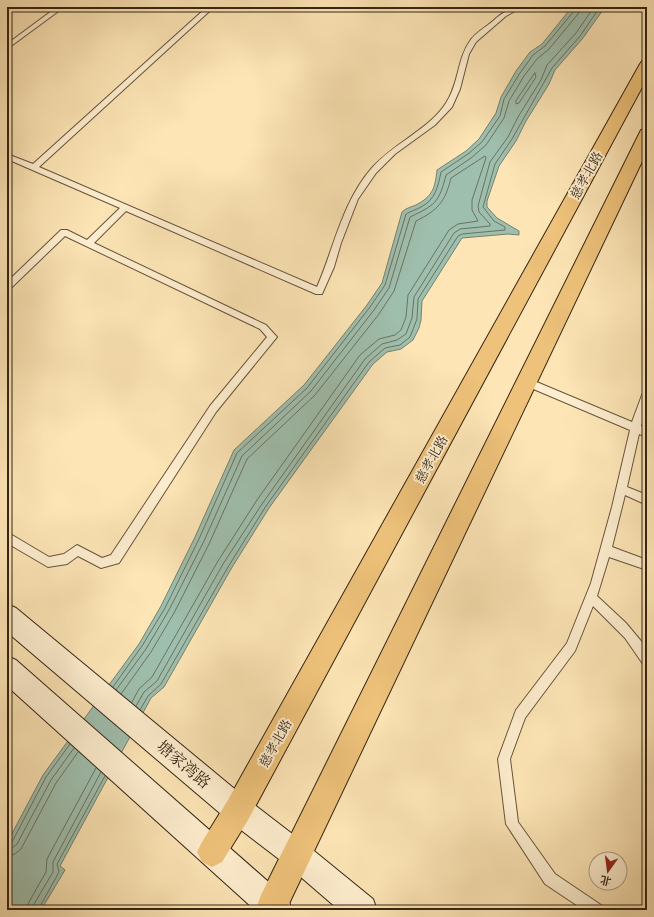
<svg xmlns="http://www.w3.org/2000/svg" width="654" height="917" font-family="'IM FELL French Canon','Noto Serif SC',serif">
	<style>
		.water { fill: #9fbfae; stroke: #748171 }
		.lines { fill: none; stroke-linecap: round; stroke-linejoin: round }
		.shore { stroke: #6a7262; stroke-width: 1 }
		.service-casing { stroke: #66543d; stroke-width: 2 }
		.secondary-casing { stroke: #342415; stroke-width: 2 }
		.primary-casing { stroke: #342415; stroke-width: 2 }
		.service { fill: #feeecf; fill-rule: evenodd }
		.secondary { fill: #feeecf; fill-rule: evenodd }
		.primary { fill: #eec27a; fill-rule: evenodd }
		.labels { text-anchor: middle; stroke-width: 4; stroke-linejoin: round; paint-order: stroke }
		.street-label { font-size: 13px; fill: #342415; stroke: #feeecf }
		.near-street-label { font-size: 16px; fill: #342415; stroke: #feeecf }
	</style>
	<rect width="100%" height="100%" fill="#fde5b5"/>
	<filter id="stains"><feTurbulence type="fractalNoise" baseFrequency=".005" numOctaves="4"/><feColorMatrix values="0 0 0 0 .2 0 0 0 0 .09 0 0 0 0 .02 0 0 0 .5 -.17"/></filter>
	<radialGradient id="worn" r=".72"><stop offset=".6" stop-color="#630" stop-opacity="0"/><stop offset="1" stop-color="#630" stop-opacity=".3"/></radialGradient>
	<path class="water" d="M572,7h33l-22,31 -28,32 -6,14 -23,37 -10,20 -17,25 -12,35v6l10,11 22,13v4l-11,-1 -46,4 -40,63 -1,19 -2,8 -6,12 -12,9 -14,3 -14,12 -104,144 -38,61 -67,118 -13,11 -91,168 5,4 -24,40h-34v-67l36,-68 96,-131 22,-38 34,-69 39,-87 70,-65 63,-80 15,-22 20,-71c4,-4 9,-5 14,-7 17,-9 19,-17 21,-35l29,-19 13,-12 17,-26 5,-16 15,-26 14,-19 12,-8z"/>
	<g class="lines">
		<g class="shore">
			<path d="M535,73l1,4 -17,26 -3,1v-3z"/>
			<path d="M113,687l29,-41 23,-38 34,-69 38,-86 70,-65 63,-81 15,-22 21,-71c5,-3 10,-4 15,-7 14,-7 17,-20 20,-35l27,-18 14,-12 18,-26 4,-17 16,-26 13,-18 12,-9 29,-35 1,-4"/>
			<path d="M116,690l30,-41 23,-39 35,-69 38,-85 69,-65 63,-81 15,-22 21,-71c25,-12 29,-14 36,-42l25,-17 15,-13 18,-27 5,-17 15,-25 13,-17 12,-10 29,-35 2,-7"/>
			<path d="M121,694l30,-42 23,-39 35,-69 38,-85 68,-64 64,-81 15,-23 22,-70c22,-11 29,-19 35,-43l34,-22 1,2 -14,42v10l6,11 -20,3 -9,6 -41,65 -2,22 -5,13 -6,5 -16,4 -19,16 -103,145 -39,61 -66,116 -13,12 -7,13"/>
			<path d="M136,706l8,-14 13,-11 66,-117 39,-60 103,-145 17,-15 15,-4 9,-6 6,-16 2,-21 40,-64 6,-4 30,-3v-2l-11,-12 -1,-6 12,-44 18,-25 10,-20 23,-37 6,-15 29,-32 18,-26"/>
			<path d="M140,710l8,-14 13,-12 67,-117 38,-61 103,-144 16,-14 15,-3 10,-8 7,-18 1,-20 40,-63 4,-2 43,-4v-3l-11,-6 -11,-14 12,-43 17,-25 40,-71 28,-32 20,-29"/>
			<path d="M7,844l5,-2 34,-65 24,-33"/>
			<path d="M7,849l5,-1 5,-4 34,-64 23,-32"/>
			<path d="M7,855l8,-1 6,-5 35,-66 22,-31"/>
			<path d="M27,910l2,-8 17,-30 1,-13 49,-91"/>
			<path d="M33,910l1,-6 19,-32v-10l48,-90"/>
			<path d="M38,910l21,-38 -2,-8 48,-88"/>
		</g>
		<defs>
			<g id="service">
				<path d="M57,7h7l-57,42v-5z"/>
				<path d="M207,7h7l-175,160 278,120c17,-39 25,-84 54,-118 21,-25 59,-40 75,-66 13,-19 11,-44 24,-62 5,-8 16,-14 23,-20 9,-8 17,-14 29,-14l-16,9 -30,26 -7,12 -9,35 -8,18 -17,18 -40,29 -19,19 -18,26 -17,44 -7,24 -12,27h-6l-190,-83 -32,32 172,82 11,12 -61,75 -97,151 -18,5 -23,-12 -11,8 -19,3 -41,-24v-11l42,25 15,-3 13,-9 25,13 9,-3 99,-149 57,-69 -7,-8 -195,-93 -55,53 -3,1v-8l54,-52h6l20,10 33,-32 -113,-49v-5l26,10z"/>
				<path d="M527,378l105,44 10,-27 2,-3 3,-1v17l-6,18 6,3v8l-8,-3 -12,53 20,8v10l-22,-10 -13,52 35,13v10l-38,-13 -12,39 29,27 20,24 1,2v17l-4,-2 -18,-26 -32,-32 -18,45 -50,67 -15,41 8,63 37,52 46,31 2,5h-19l-39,-26 -39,-60 -8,-65 18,-49 51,-67 24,-60 21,-76 18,-77 -106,-45 -2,-3 2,-3z"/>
			</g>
			<g id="secondary">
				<path d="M7,604l9,4 232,192 60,46 65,53 4,11h-38l-51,-44 -60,-46 -221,-188z"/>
				<path d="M7,656l9,4 272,239 4,11h-37l-248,-224z"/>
			</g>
			<g id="primary">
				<path d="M647,60v18l-399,742 -26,42 -10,5 -10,-5 -5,-10 5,-10 26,-42 412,-736 2,-3z"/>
				<path d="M647,129v22l-361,759h-27l-2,-4 4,-11 378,-761 2,-4z"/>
			</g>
		</defs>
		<use href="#service" class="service-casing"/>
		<use href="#secondary" class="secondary-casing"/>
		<use href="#primary" class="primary-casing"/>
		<use href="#service" class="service"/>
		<use href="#secondary" class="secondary"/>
		<use href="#primary" class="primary"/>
	</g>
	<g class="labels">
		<g class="street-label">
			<text transform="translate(586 175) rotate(-61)" y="5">慈孝北路</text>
			<text transform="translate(431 459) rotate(-61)" y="5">慈孝北路</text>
			<text transform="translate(275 743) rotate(-61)" y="5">慈孝北路</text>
		</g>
		<g class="near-street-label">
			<text transform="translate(184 764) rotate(40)" y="6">塘家湾路</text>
		</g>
	</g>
	<rect width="654" height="917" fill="none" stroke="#fde5b5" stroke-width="24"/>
	<rect x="8" y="8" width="638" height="901" fill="none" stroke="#342415" stroke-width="2"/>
	<rect x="12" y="12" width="630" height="893" fill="none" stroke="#342415"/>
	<g transform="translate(608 871) rotate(194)"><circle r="19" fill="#feeecf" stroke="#ad9d85"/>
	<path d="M0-3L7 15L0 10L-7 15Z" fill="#8f2418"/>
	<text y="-6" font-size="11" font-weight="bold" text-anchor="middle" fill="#342415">北</text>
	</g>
	<rect width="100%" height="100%" filter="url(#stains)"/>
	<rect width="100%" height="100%" fill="url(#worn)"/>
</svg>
